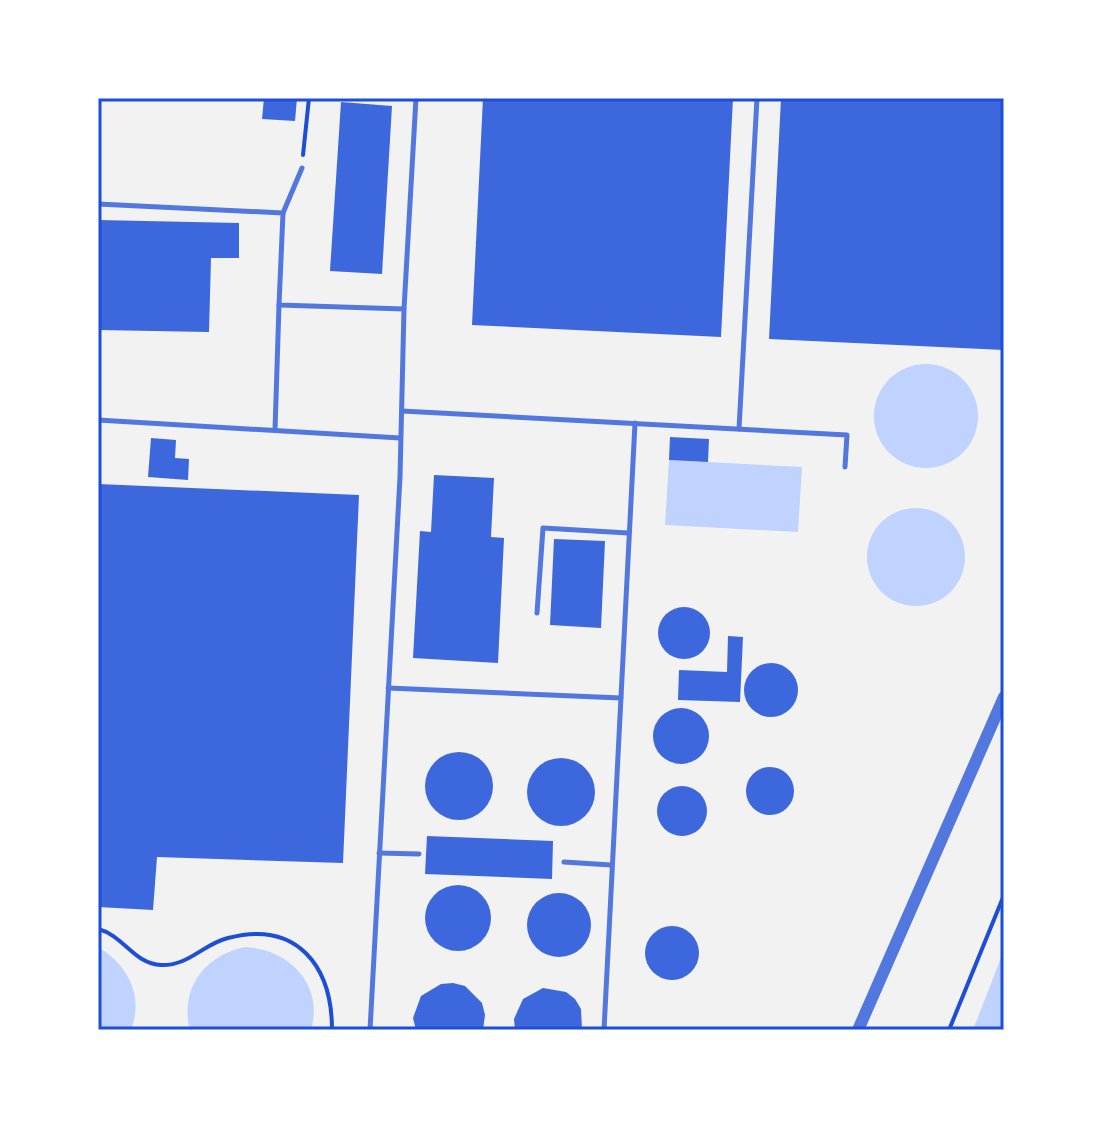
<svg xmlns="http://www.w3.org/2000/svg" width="1102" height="1128" font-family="'Titillium Web',sans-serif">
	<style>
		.water { fill: #bfd3fe }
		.building { fill: #3d67dc }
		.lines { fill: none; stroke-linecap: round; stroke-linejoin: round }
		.path { stroke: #1d4ed8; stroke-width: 4 }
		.service { stroke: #5277de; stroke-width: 5 }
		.tertiary { stroke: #5277de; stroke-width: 12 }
		.neatline { fill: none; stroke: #1d4ed8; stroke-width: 3 }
	</style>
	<rect width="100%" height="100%" fill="#f2f2f2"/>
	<g class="water">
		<circle cx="926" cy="416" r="52"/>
		<path d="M669,460l133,7 -4,65 -133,-7z"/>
		<circle cx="916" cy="557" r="49"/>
		<path d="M98,947c30,18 46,49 33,83h-33z"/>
		<path d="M245,947c44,2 79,37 66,83h-121c-11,-41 15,-75 55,-83z"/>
		<path d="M1004,950v80h-31z"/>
	</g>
	<g class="building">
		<path d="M264,98h33l-2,23 -33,-2z"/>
		<path d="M483,98h250l-12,239 -249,-12z"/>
		<path d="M781,98h223v252l-235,-11z"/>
		<path d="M341,102l51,4 -10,168 -52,-3z"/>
		<path d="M98,220l141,3v35h-28l-2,74 -111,-2z"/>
		<path d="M670,437l39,2 -1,23 -39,-2z"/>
		<path d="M151,438l25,2 -1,18 14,1 -1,21 -40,-3z"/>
		<path d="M434,475l60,3 -3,59 13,1 -6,125 -85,-5 7,-127 11,1z"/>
		<path d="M98,484l261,11 -16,368 -186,-6 -4,53 -55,-3z"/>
		<path d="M554,539l51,2 -4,87 -51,-3z"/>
		<circle cx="684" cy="633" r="26"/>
		<path d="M728,636l15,1 -3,65 -62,-2 1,-30 48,2z"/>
		<circle cx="771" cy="690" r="27"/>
		<circle cx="681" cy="736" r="28"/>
		<circle cx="459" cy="786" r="34"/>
		<circle cx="561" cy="792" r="34"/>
		<circle cx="770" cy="791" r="24"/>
		<circle cx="682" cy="811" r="25"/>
		<path d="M427,836l126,5 -1,38 -127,-5z"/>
		<circle cx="458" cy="918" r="33"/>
		<circle cx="559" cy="925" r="32"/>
		<circle cx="672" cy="953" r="27"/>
		<path d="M453,983l12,3 17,17 3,12 -2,15h-67l-3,-12 8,-22 20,-12z"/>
		<path d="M543,988l23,4 9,7 6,10 1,21h-67l-1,-11 9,-20z"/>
	</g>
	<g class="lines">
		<g class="path">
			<path d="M303,155l6,-57"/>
			<path d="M98,929c25,6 36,35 63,36 28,1 42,-21 67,-27 69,-18 104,28 104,92"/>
			<path d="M949,1030l55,-135"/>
		</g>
		<g class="service">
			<path d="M98,204l185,9 -4,92 125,4"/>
			<path d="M283,213l19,-45"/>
			<path d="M402,411l445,24 -2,32"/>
			<path d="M98,420l302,18"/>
			<path d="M739,429l18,-331"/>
			<path d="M275,430l4,-125"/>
			<path d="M537,613l6,-85 85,5"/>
			<path d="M388,688l233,10"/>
			<path d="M379,853l40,1"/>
			<path d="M564,862l47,3"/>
			<path d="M370,1030l30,-553 4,-168 12,-211"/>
			<path d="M604,1030l31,-607"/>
		</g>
		<path class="tertiary" d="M858,1030l146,-333"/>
	</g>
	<rect width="1102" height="1128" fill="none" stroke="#ffffff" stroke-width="200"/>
	<rect x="100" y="100" width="902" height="928" class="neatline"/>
</svg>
